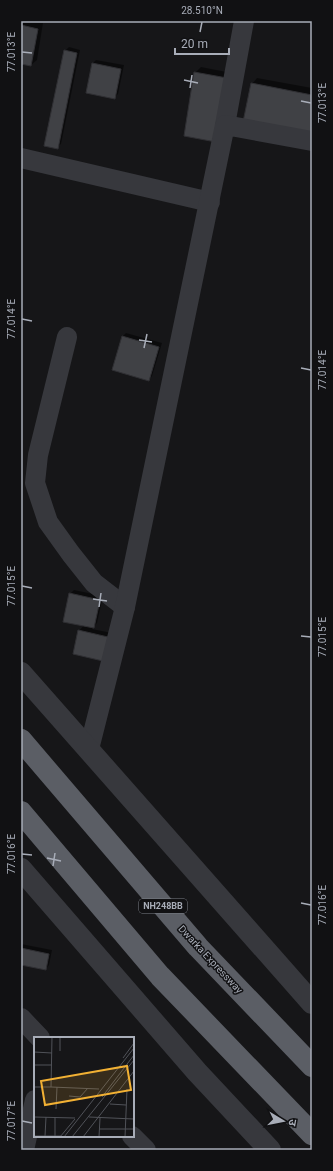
<svg xmlns="http://www.w3.org/2000/svg" width="333" height="1171" font-family="Roboto,'Noto Sans Devanagari',sans-serif">
	<style>
		.shadow { fill: #0007 }
		.building { fill: #404145; stroke: #303034 }
		.lines { fill: none; stroke-linecap: round; stroke-linejoin: round }
		.minor { stroke: #37383d; stroke-width: 20 }
		.tertiary { stroke: #37383d; stroke-width: 22 }
		.trunk { stroke: #5b5e65; stroke-width: 22 }
		.ticks { fill: none; stroke: #a8adb8; stroke-width: 1.5 }
		.labels { text-anchor: middle; stroke-width: 3; stroke-linejoin: round; paint-order: stroke }
		.shield { fill: #111113; stroke: #7b7e86; stroke-width: 1 }
		.shield-label { font-size: 9px; font-weight: bold; fill: #a8adb8 }
		.street-label { font-size: 10px; fill: #a8adb8; stroke: #111113 }
		.inset-road { fill: none; stroke: #505258; stroke-width: 1 }
		.view { fill: #f2b134; fill-opacity: 0.15; stroke: #f2b134; stroke-width: 2 }
		.inset-edge { fill: none; stroke: #a8adb8; stroke-width: 2 }
		.neatline { fill: none; stroke: #a8adb8; stroke-width: 1.5 }
		.ticks-label { font-size: 10px; text-anchor: middle; fill: #a8adb8 }
	</style>
	<rect width="100%" height="100%" fill="#161618"/>
	<g class="shadow">
		<path d="M21,21l22,2 -6,37 -6,5 -10,-2z"/>
		<path d="M69,47l11,3 -19,94 -4,3 8,-96z"/>
		<path d="M96,60l28,5 -6,29 -4,4 -22,-34z"/>
		<path d="M201,67l31,6 -16,68 -21,-68z"/>
		<path d="M257,78l55,10v46l-60,-50z"/>
		<path d="M126,333l36,10 -10,33 -3,4 -27,-43z"/>
		<path d="M74,590l29,6 -6,27 -5,6 20,4 -5,23 -28,-25 5,-6 -14,-31z"/>
		<path d="M21,944l31,6 -3,15 -3,4 -25,-5z"/>
	</g>
	<g class="building">
		<path d="M21,25l17,4 -7,37 -10,-2z"/>
		<path d="M64,50l13,3 -19,96 -14,-3z"/>
		<path d="M92,63l29,6 -6,30 -29,-6z"/>
		<path d="M194,72l33,6 -11,64 -32,-6z"/>
		<path d="M251,83l61,12v40l-69,-13z"/>
		<path d="M122,336l37,11 -10,34 -37,-11z"/>
		<path d="M69,593l31,7 -6,28 -31,-6z"/>
		<path d="M78,630l30,7 -5,24 -30,-7z"/>
		<path d="M21,948l28,6 -3,16 -25,-5z"/>
	</g>
	<g class="lines">
		<g class="minor">
			<path d="M225,125l19,-104"/>
			<path d="M21,158l189,44"/>
			<path d="M67,337l-29,118 -3,28 13,39 23,32 23,29 31,24"/>
			<path d="M89,749l36,-142 100,-482 87,16"/>
			<path d="M21,1018l19,20"/>
			<path d="M132,1136l14,14"/>
			<path d="M24,1150l11,-50"/>
		</g>
		<g class="tertiary">
			<path d="M21,673l291,330"/>
			<path d="M21,869l176,203 73,78"/>
		</g>
		<g class="trunk">
			<path d="M21,740l177,207 114,119"/>
			<path d="M21,812l139,164 152,158"/>
		</g>
	</g>
	<path class="ticks" d="M200,32l2,-10M22,52l10,1M184,80l14,3M190,88l2,-13M301,101l10,2M22,319l10,2M139,340l13,2M144,348l3,-14M301,368l10,2M22,586l10,2M93,599l14,2M99,607l2,-14M301,636l10,1M22,854l10,1M47,858l14,3M53,866l2,-13M301,903l10,2M22,1121l10,2"/>
	<g class="labels">
		<rect class="shield" x="139" y="899" width="48" height="14" rx="3"/>
		<g class="shield-label">
			<text x="163" y="909">NH248BB</text>
		</g>
		<g class="street-label">
			<text transform="translate(211 959) rotate(47)" y="4">Dwarka Expressway</text>
		</g>
	</g>
	<g transform="translate(34 1037)">
		<rect width="100" height="100" fill="#161618"/>
		<path class="inset-road" d="M18,0l-1,50 48,2M26,14v-14M0,15l18,1M89,21l11,-15M0,28h18M0,50h17M35,59l11,1 8,-9M68,60l32,-42M76,67l16,1M22,72l1,-22M0,80l41,1M55,80l45,2M65,92h35M0,99h27M11,99l1,-19M21,99v-19M26,100l15,-18M30,100l70,-89M38,100l62,-77M49,100l51,-66M65,100l1,-19M91,100l2,-48"/>
		<path class="view" d="M93,29l4,24 -86,15 -4,-24z"/>
		<rect width="100" height="100" class="inset-edge"/>
	</g>
	<rect width="333" height="1171" fill="none" stroke="#111113" stroke-width="44"/>
	<g transform="translate(283 1121) rotate(100)" stroke="#111113" stroke-width="3" paint-order="stroke">
	<path d="M0-3L7 15L0 10L-7 15Z" fill="#a8adb8"/>
	<text y="-6" font-size="11" font-weight="bold" text-anchor="middle" fill="#a8adb8">उ</text>
	</g>
	<path d="M175 48v6h54v-6" fill="none" stroke="#a8adb8" stroke-width="2"/>
	<text x="181" y="48" font-size="12" fill="#a8adb8" stroke="#111113" stroke-width="3" paint-order="stroke">20 m</text>
	<rect x="22" y="22" width="289" height="1127" class="neatline"/>
	<g class="ticks-label">
		<text x="202" y="14">28.510°N</text>
		<text transform="translate(11 52) rotate(-90)" y="4">77.013°E</text>
		<text transform="translate(322 103) rotate(-90)" y="4">77.013°E</text>
		<text transform="translate(11 319) rotate(-90)" y="4">77.014°E</text>
		<text transform="translate(322 370) rotate(-90)" y="4">77.014°E</text>
		<text transform="translate(11 586) rotate(-90)" y="4">77.015°E</text>
		<text transform="translate(322 637) rotate(-90)" y="4">77.015°E</text>
		<text transform="translate(11 854) rotate(-90)" y="4">77.016°E</text>
		<text transform="translate(322 905) rotate(-90)" y="4">77.016°E</text>
		<text transform="translate(11 1121) rotate(-90)" y="4">77.017°E</text>
	</g>
</svg>
